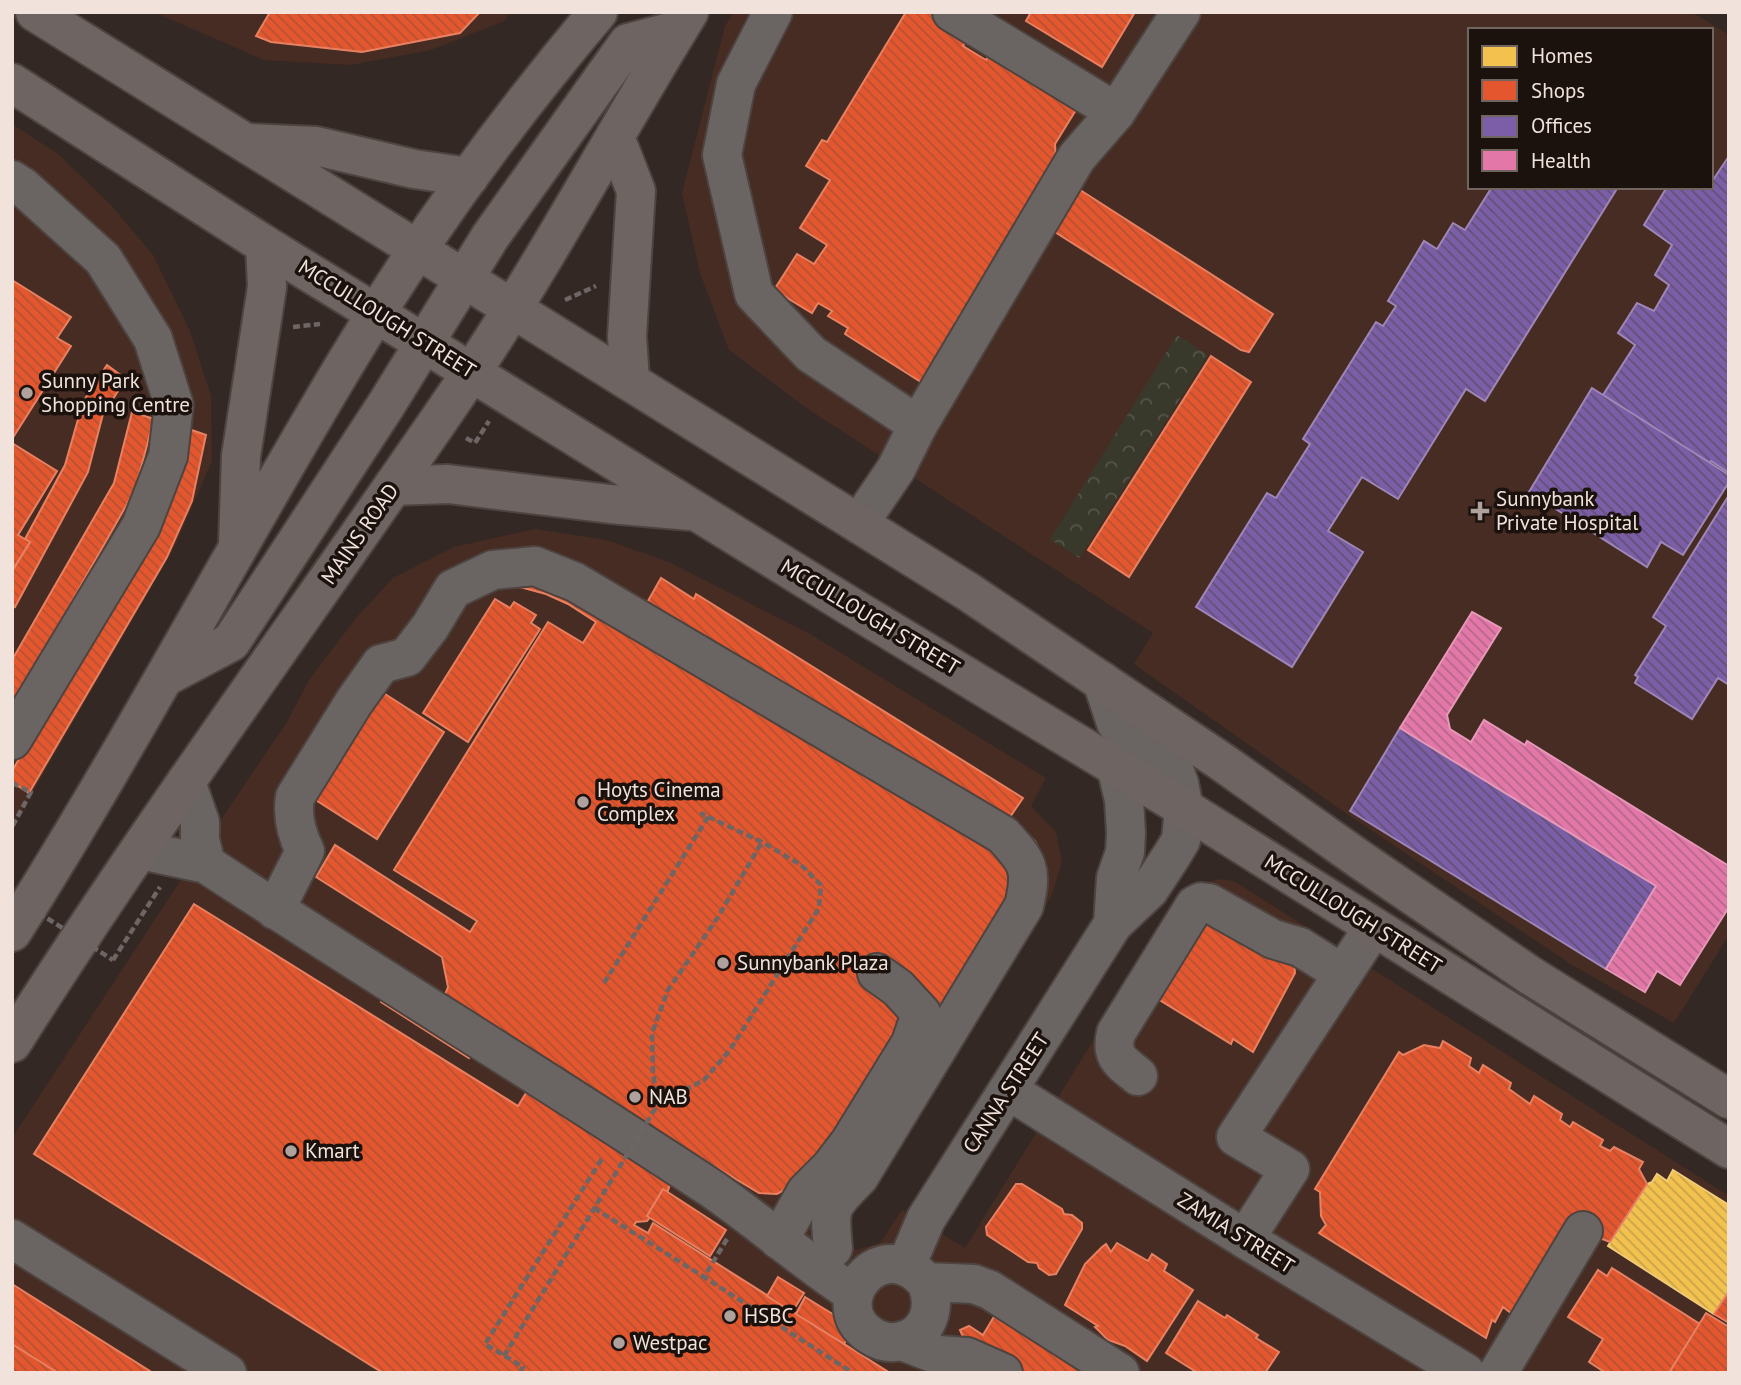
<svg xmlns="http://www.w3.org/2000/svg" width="1741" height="1385" font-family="'PT Sans',sans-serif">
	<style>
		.built { fill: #462c22; fill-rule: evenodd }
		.park { fill: url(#park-crowns) }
		.homes { fill: url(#homes-back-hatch); stroke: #f2cb79; stroke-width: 2 }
		.shops { fill: url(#shops-back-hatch); stroke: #e88162; stroke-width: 2 }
		.offices { fill: url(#offices-back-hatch); stroke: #9e86b7; stroke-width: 2 }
		.health { fill: url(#health-back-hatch); stroke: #e797b8; stroke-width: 2 }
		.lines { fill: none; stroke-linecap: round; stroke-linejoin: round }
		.minor-casing { stroke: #4d433f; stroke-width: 42 }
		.major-casing { stroke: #4d433f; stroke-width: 42 }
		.path { stroke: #6d6665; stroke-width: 4.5; stroke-dasharray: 7 3.5; stroke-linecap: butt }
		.minor { stroke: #6a6463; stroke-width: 38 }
		.major { stroke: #6e6462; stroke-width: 38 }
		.path-bridge { stroke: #6d6665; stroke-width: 4.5; stroke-dasharray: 7 3.5; stroke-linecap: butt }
		.poi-dot { fill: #afa19c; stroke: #1b110d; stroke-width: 2.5 }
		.labels { text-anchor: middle; stroke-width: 7; stroke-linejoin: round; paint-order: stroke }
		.street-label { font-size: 21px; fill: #f1e2dc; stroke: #1b110d }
		.poi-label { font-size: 21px; fill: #f1e2dc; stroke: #1b110d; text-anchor: start }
	</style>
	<defs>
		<pattern id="park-crowns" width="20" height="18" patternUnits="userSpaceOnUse" patternTransform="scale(1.75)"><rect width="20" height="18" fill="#38392b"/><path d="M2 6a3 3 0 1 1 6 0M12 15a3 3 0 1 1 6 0" fill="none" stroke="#555549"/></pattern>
		<pattern id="homes-back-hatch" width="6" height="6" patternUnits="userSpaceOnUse" patternTransform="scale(1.75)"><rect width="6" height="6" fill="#f2c14e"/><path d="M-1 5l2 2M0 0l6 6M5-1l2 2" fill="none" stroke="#c8a24b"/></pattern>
		<pattern id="shops-back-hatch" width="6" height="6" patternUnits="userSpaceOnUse" patternTransform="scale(1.75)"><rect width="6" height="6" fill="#e4572e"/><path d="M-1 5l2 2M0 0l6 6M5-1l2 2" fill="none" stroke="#b55134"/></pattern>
		<pattern id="offices-back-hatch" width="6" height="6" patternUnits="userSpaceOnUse" patternTransform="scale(1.75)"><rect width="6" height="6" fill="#7b5ea7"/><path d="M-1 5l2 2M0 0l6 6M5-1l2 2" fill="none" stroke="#625174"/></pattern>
		<pattern id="health-back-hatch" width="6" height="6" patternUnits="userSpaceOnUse" patternTransform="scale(1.75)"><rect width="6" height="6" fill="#e377a8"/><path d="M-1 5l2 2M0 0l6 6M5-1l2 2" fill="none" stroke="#b46889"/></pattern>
	</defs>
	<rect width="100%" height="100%" fill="#342824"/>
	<g class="built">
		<path d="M154,12h357l-7,9 -73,29 -80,15 -87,-5z"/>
		<path d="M734,12h958l37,23v900l-55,88 -102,-58 -225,-151 -213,-150 19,-31 -348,-226 -76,-57 -29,-77 -18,-80 43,-167zM1470,30h241v157h-241z"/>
		<path d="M12,124l46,30 52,50 43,51 37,76 21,65 1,65 -37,85 -163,282z"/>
		<path d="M535,529l72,11 64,23 139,71 236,144 -15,28 25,26 6,30 -11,35 -209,321 3,25 11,7 24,-7 22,-33 63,38 215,-348 20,-16 20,-5 14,2 495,315v177h-1717v-235l189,-289 86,-127 22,-42 47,-62 37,-40 61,-31z"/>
	</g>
	<path class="park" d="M1177,335l31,20 -129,203 -29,-19z"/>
	<path class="homes" d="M1673,1170l56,35v86l-15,23 -106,-68 39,-62 5,-2 5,-8 10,7z"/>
	<g class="shops">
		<path d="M270,12h210l-20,21 -98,19 -91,-10 -15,-6z"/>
		<path d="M906,12h27l37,23 -7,11 23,14 6,-9 87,54 -24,39 1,17 -101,162 8,5 -39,56 -79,-50 3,-6 -20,-12 4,-5 -14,-8 -6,10 -38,-23 23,-36 17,10 13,-19 -27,-17 30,-48 -24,-14 16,-26 5,2z"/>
		<path d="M1031,12h104l-33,55 -76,-46z"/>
		<path d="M1074,186l199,128 -24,38 -8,-2 -194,-123z"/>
		<path d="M12,280l59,37 -14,21 14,8 -59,93z"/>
		<path d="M1211,356l40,26 -122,195 -41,-27z"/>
		<path d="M107,365l19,14 -23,35 -15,58 -73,135 -3,-2v-34l18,-29 -5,-3 40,-74 18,-63z"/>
		<path d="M132,412l22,7 -19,71 -123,217v-47l102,-177z"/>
		<path d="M183,427l23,8 -14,66 -25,56 -138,236 -17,-11v-11l132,-228z"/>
		<path d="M12,443l45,28 -39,64 12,7 -18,29z"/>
		<path d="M489,555l155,53 17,-30 33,21 2,-5 327,204 -15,22 15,9 12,12 9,18 2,22 -254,305 -15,8 -18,-1 -90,-54 2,42 -5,16 -19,24 -11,1 -2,3 14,8 5,-10 237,150h-507l-349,-219 160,-250 324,202 27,-44 -56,-35 -20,31 -88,-56 19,-32 44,27 4,-10 -6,-30 -126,-80 19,-32 135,87 7,-11 -83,-51 154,-248 35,21 13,-21 -28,-18 -22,-10 -26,-7 -27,2z"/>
		<path d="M495,599l15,9 4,-6 22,13 -5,8 9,6 -72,113 -45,-29z"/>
		<path d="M382,692l62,40 -67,107 -63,-40z"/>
		<path d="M1199,906l95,56 1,11 -42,79 -20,-13 -2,5 -73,-45z"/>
		<path d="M1443,1041l28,17 -2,8 10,7 4,-8 28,18 -2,6 21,15 4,-8 28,18 -2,6 10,7 3,-5 30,18 -3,6 10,5 4,-4 29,15 -4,7 8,15 -37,58 -44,-17 -50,92 -13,-10 -8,15 -3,-2 -6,18 -167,-105 7,-8 -5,-9 -1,-24 -5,-3 84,-137 4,3 21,-10 16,3z"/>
		<path d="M1016,1184h6l40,25 2,5 8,1 10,8v6l-26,45 -7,1 -10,-7 -2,-5 -9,-1 -41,-27 -1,-8z"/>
		<path d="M663,1189l63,41 -16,26 -63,-40z"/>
		<path d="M1117,1243l31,18 4,-7 15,10 -3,7 29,19 -46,71 -22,-15 -17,-6 -13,-13 3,-1 -33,-21 20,-41 17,-17 4,-3 5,8z"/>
		<path d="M1612,1268l88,56 -31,49h-63l-17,-11 14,-23 -35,-22 30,-47 9,6z"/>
		<path d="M778,1277l26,16 -12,19 -25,-16z"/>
		<path d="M12,1284l141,89h-141z"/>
		<path d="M1729,1291v32l-15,-9z"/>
		<path d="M805,1297l34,21 11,17 -6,9 -48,-30z"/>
		<path d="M1198,1301l27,17 2,-3 31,20 -2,3 23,14 -14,21h-67l-32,-20z"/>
		<path d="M998,1310l99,63h-138l17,-28 -13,-8 -3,-7 9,-4 14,9z"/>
		<path d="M1706,1313l23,14v46h-60z"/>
		<path d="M12,1344l46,29h-46z"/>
	</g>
	<g class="offices">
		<path d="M1729,156v317l-18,-12 -1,2 -107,-68 32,-50 -17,-12 19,-30 17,8 15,-26 -14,-10 17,-30 -28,-20 23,-38h44v-4z"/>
		<path d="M1492,187h126l-133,214 -19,-12 -68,110 -36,-22 -34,54 35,21 -71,115 -96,-60 71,-114 9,5 34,-54 -7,-5 73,-117 7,4 13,-20 -8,-5 36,-60 13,8 16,-26 12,7z"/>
		<path d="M1592,388l137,87v7l-46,73 -22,-13 -14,25 -118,-75z"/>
		<path d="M1729,495v190l-11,-7 -26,41 -57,-36 3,-6 -3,-2 31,-49 -13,-9z"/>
		<path d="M1400,728l256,158 -50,83 -256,-158z"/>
	</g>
	<path class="health" d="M1472,612l29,16 -54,87 3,14 21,13 13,-22 41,25 2,-4 202,125v41l-49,78 -23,-14 -12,21 -39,-23 50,-83 -256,-158z"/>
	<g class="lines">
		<defs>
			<g id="minor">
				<path d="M773,12l-37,72 -14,71 32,139 57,60 107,71 -22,44 -36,53"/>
				<path d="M952,12l164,100"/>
				<path d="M12,180l11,7 80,72 50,80 21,66 -6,51 -27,70 -129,214"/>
				<path d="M918,425l159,-268 39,-45 65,-100"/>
				<path d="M186,782l14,40v18l6,24"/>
				<path d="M140,850l66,14c166,109 336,213 503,323 50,34 94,74 145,107"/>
				<path d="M275,910l30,-59c-8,-16 -13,-36 -10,-54l59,-95 27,-38 26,-7 23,-30 23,-38 40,-19 42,-4 40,16 428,253c25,27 30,34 21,71l-165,271c-30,31 -30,28 -26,71"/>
				<path d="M1113,924l3,-46 9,-26 1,-19 -2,-33 -8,-34"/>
				<path d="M1138,1076c-17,-14 -28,-19 -22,-43l79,-128 6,-3 8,1 64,36 27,8 43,27"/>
				<path d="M1008,1090l237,149 221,134"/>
				<path d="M12,1239l215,134"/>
				<path d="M1245,1239l45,-70 -54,-32 137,-209"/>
				<path d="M779,1240l27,-48 25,-25 19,-25 61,-99 10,-30 -23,-25 -21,-15"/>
				<path d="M906,1266l20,-47 187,-295 36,-34 23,-35 9,-15 3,-32 -5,-25 -4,-11 -17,-19 -42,-30 -14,-42"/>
				<path d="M926,1282c11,24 3,53 -25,59 -11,3 -22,0 -31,-6 -47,-31 11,-105 56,-53l48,2 16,6 130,83"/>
				<path d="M902,1341l36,14 29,2 36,16"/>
				<path d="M1498,1373l85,-142"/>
			</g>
			<g id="major">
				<path d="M35,12l932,579 255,171 140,99 169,115 198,123"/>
				<path d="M12,83l253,162 583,360 336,203 545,341"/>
				<path d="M615,137l21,54 -9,145 3,44"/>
				<path d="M250,143l66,3 98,23 55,8"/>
				<path d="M393,486l55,-2 162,20 80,7"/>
				<path d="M238,544l3,-88 26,-169 -2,-42"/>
				<path d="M165,677l66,-35 155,-237 104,-168 138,-194 49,-13"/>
				<path d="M12,932c118,-186 220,-380 333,-568 74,-124 160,-242 253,-352"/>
				<path d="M12,1043c145,-229 307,-446 459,-670 78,-117 144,-241 218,-361"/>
			</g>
		</defs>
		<use href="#minor" class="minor-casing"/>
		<use href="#major" class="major-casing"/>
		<g class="path">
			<path d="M565,300l31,-14"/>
			<path d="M293,327l27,-3"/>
			<path d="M466,438l9,5 14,-22"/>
			<path d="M12,783l19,9 -19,35"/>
			<path d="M113,960l47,-73"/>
			<path d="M604,983l104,-166"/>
			<path d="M658,1104l-5,-31 -1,-40 16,-43 50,-73 44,-75"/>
			<path d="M594,1208l110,69"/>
			<path d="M727,1239l-23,38 149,96"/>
			<path d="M520,1373l3,-6 -38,-23 118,-187"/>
		</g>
		<use href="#minor" class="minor"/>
		<use href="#major" class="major"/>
		<g class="path-bridge">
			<path d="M12,896l101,64"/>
			<path d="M504,1356l154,-252 46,-24 26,-30 89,-142 2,-23 -20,-20 -39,-23 -62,-29"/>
		</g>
	</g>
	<g class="poi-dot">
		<circle cx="27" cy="393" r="7"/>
		<path d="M1476.5 500.5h7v7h7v7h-7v7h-7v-7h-7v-7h7z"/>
		<circle cx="583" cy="802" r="7"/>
		<circle cx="723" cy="963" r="7"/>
		<circle cx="635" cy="1097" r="7"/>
		<circle cx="291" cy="1151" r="7"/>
		<circle cx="730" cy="1316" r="7"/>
		<circle cx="619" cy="1343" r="7"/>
	</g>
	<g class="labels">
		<g class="street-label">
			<text transform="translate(387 319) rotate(32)" y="7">MCCULLOUGH STREET</text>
			<text transform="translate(360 534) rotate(-55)" y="7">MAINS ROAD</text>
			<text transform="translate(870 617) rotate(31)" y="7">MCCULLOUGH STREET</text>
			<text transform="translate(1353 914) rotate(32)" y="7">MCCULLOUGH STREET</text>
			<text transform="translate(1006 1093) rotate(-57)" y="7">CANNA STREET</text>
			<text transform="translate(1236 1233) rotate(32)" y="7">ZAMIA STREET</text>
		</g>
		<g class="poi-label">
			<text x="41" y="388">Sunny Park<tspan x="41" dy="24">Shopping Centre</tspan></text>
			<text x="1496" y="506">Sunnybank<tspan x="1496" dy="24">Private Hospital</tspan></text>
			<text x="597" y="797">Hoyts Cinema<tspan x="597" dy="24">Complex</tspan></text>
			<text x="737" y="970">Sunnybank Plaza</text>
			<text x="649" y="1104">NAB</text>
			<text x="305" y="1158">Kmart</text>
			<text x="744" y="1323">HSBC</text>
			<text x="633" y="1350">Westpac</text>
		</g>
	</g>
	<rect width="1741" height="1385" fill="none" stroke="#f1e2dc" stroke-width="28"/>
	<rect x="1468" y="28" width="245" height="161" fill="#1b110d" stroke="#716560" stroke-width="2"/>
	<rect x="1482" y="46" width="35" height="21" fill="#f2c14e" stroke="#716560" stroke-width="2"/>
	<text x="1531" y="63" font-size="21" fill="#f1e2dc">Homes</text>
	<rect x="1482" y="80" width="35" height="21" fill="#e4572e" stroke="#716560" stroke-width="2"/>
	<text x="1531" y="98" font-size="21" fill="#f1e2dc">Shops</text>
	<rect x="1482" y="116" width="35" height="21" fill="#7b5ea7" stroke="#716560" stroke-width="2"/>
	<text x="1531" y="133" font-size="21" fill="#f1e2dc">Offices</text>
	<rect x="1482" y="150" width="35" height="21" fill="#e377a8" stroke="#716560" stroke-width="2"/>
	<text x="1531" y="168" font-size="21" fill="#f1e2dc">Health</text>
</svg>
